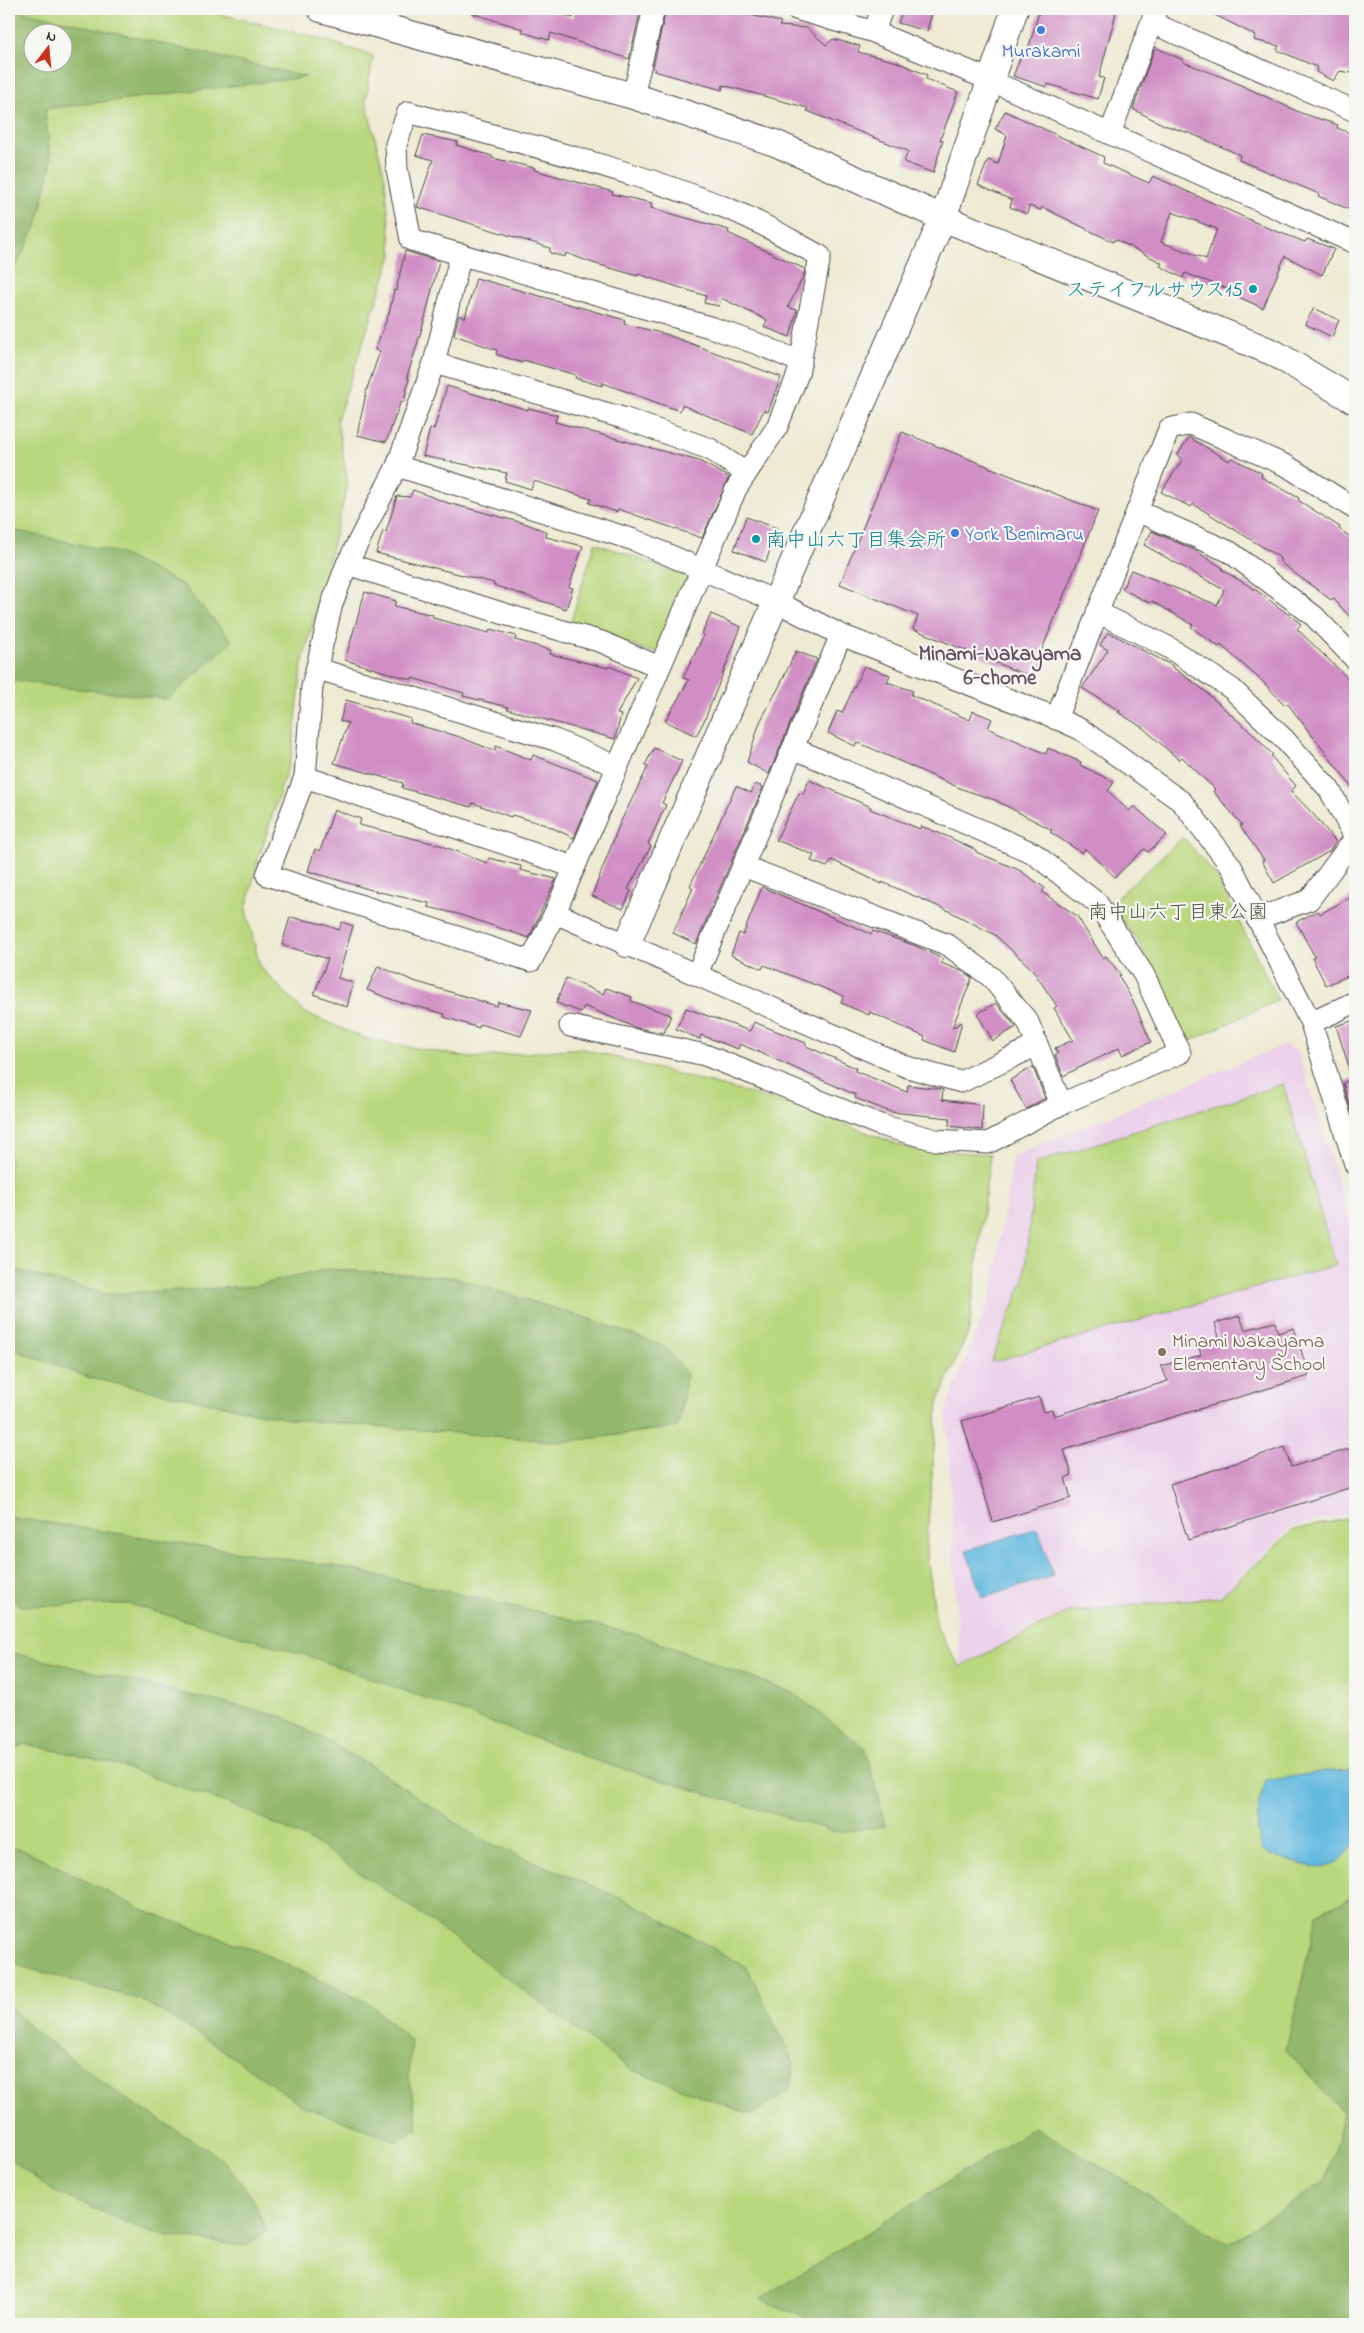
<svg xmlns="http://www.w3.org/2000/svg" width="1364" height="2333" font-family="'Indie Flower','Klee One',sans-serif">
	<style>
		.built { fill: #ebd1eb }
		.green { fill: #bad77d; stroke: #728154; fill-rule: evenodd }
		.forest { fill: #93b86c; stroke: #5f724c; fill-rule: evenodd }
		.water { fill: #63bae0; stroke: #477286 }
		.building { fill: #d08ec5; fill-rule: evenodd }
		.lines { fill: none; stroke-linecap: round; stroke-linejoin: round }
		.minor-casing { stroke: #484844; stroke-width: 23 }
		.tertiary-casing { stroke: #484844; stroke-width: 28 }
		.minor { stroke: #fff; stroke-width: 21 }
		.tertiary { stroke: #fff; stroke-width: 26 }
		.shop-dot { fill: #3f7fe0; stroke: #f6f6f2; stroke-width: 2 }
		.culture-dot { fill: #0f9aa8; stroke: #f6f6f2; stroke-width: 2 }
		.education-dot { fill: #8d6e63; stroke: #f6f6f2; stroke-width: 2 }
		.labels { text-anchor: middle; stroke-width: 4.5; stroke-linejoin: round; paint-order: stroke }
		.shop-label { font-size: 20px; fill: #366cbe; stroke: #f6f6f2 }
		.culture-label { font-size: 20px; fill: #0d838f; stroke: #f6f6f2; text-anchor: end }
		.park-label { font-size: 20px; fill: #4f5640; stroke: #f6f6f2 }
		.education-label { font-size: 20px; fill: #785e54; stroke: #f6f6f2; text-anchor: start }
		.neighbourhood-label { font-size: 21px; font-weight: bold; fill: #654e61; stroke: #f6f6f2 }
	</style>
	<rect width="100%" height="100%" fill="#f6f6f2"/>
	<filter id="ink" filterUnits="userSpaceOnUse"><feTurbulence type="fractalNoise" baseFrequency=".02" numOctaves="2"/><feDisplacementMap in="SourceGraphic" scale="10" xChannelSelector="R" yChannelSelector="G"/><feConvolveMatrix kernelMatrix="1 2 1 2 8 2 1 2 1" color-interpolation-filters="sRGB"/></filter>
	<filter id="wash" filterUnits="userSpaceOnUse"><feTurbulence type="fractalNoise" baseFrequency=".0096" numOctaves="4" result="noise"/><feDisplacementMap in="SourceGraphic" scale="20" xChannelSelector="R" yChannelSelector="G"/><feGaussianBlur stdDeviation="1.12" result="paint"/><feColorMatrix in="noise" values="0 0 0 0 0 0 0 0 0 0 0 0 0 0 0 0 0 1.4 0 .05"/><feComposite in="paint" operator="in"/></filter>
	<g filter="url(#wash)">
		<rect width="100%" height="100%" fill="#eeead3"/>
		<path class="built" d="M1284,1045l14,7 57,186v274l-63,15 -72,70 -152,15 -108,56 -14,-258 46,-117 21,-137z"/>
		<g class="green">
			<path d="M9,9h189l118,28 57,19 -7,45 19,77 7,77 -55,165 11,64 -46,181 -10,89 -34,106 -12,50 14,57 44,45 62,27 105,19 109,-10 220,59 110,42 80,5 -21,176 -31,72 -12,146 11,80 23,39 108,-55 152,-15 73,-67 62,-13v807h-1346zM32,32h30v30h-30z"/>
			<path d="M595,543l91,32 5,8 -36,70 -85,-29z"/>
			<path d="M1183,837l34,40 61,123 -92,43 -47,-100 -29,-39z"/>
			<path d="M1283,1084l53,181 -345,97 33,-83 12,-116z"/>
		</g>
		<g class="forest">
			<path d="M9,9h4l293,68 -261,32 6,55 -14,61 -28,54zM62,32v30h-30v-30z"/>
			<path d="M9,529l110,24 64,32 49,56 -64,58 -117,-13 -42,-7z"/>
			<path d="M9,1268l97,26 149,-8 73,-17 124,8 144,44 69,26 22,27 -9,53 -114,15 -276,-23 -198,-41 -81,-30z"/>
			<path d="M9,1517l331,50 296,67 157,59 73,56 19,77 -49,6 -233,-69 -297,-108 -177,-51 -107,2 -13,-7z"/>
			<path d="M9,1652l275,65 84,47 112,75 152,64 115,64 47,97 -5,27 -38,24 -123,-47 -207,-154 -104,-70 -74,-35 -134,-47 -84,-18 -16,7z"/>
			<path d="M9,1846l20,6 116,59 115,41 110,52 41,37 -2,37 9,49 -19,15 -96,-36 -99,-69 -62,-37 -133,-37z"/>
			<path d="M1355,1895v429h-535l-59,-25 274,-172 194,117 97,-63 17,-68 -57,-63 31,-136z"/>
			<path d="M9,2006l28,27 89,66 93,58 32,38 16,36 -21,15 -92,-12 -101,-43 -44,-33z"/>
		</g>
		<g class="water">
			<path d="M1038,1528l15,48 -71,22 -16,-48z"/>
			<path d="M1355,1770v76l-3,1c-5,6 -10,13 -17,17 -19,9 -55,-6 -73,-14 -8,-25 -4,-44 4,-69l60,-10z"/>
		</g>
		<g id="blocks">
			<g class="building">
				<path d="M472,9h74l27,9 2,-9h66l-12,50 -78,-26 -2,7 -27,-8 1,-3 -52,-16z"/>
				<path d="M666,9h59l56,13 -2,4 28,2 19,17 7,-6 27,7 -2,6 39,10 30,13 -1,4 32,13 -18,48h3l-10,33 -29,-11 4,-11 -101,-40 1,-3 -85,-23 -1,5 -68,-19 1,-3 -2,-1z"/>
				<path d="M903,9h30l-6,22 -29,-8z"/>
				<path d="M1040,9h77l-18,68 5,1 -6,21 -50,-15 -1,3 -34,-11 9,-22 4,2z"/>
				<path d="M1203,9h152v54l-4,10 -11,-2 -7,10 -17,-9 1,-5 -40,-17 2,-4 -25,-6 1,-5z"/>
				<path d="M1155,47l28,13v2l47,18 71,33 37,12 -1,3 18,7v55l-7,19 -30,-13 1,-2 -80,-34 1,-5 -48,-21 -28,-9 -31,-16z"/>
				<path d="M1005,111l99,46 -1,6 46,20 4,-7 115,52 37,14 2,-3 27,10 -12,26 -37,-19 -22,52 -31,-14 1,-3 -48,-18 -2,5 -23,-12 2,-3 -47,-24 -2,3 -71,-35 -1,3 -12,-4 -2,8 -17,-7 2,-7 -34,-15 10,-25 10,4 9,-29 -12,-6zM1172,212l45,17 -11,30 -45,-17z"/>
				<path d="M423,135l35,7 -2,3 36,11v2l43,10 -1,2 79,22 -1,2 40,9 -1,5 78,22 -1,3 77,36 -2,8 -15,30 9,3 -7,27 -26,-10 3,-7 -46,-22 -2,8 -15,-3 2,-7 -68,-22v2l-45,-13 -27,-10 -1,4 -15,-4v-5l-133,-41 16,-47 -17,-5z"/>
				<path d="M405,251l34,10 -15,61 -17,55 2,1 -5,24 -3,-1 -15,41 -29,-7 10,-46 13,-38 -5,-1 15,-40 4,-20 2,1z"/>
				<path d="M476,278l149,42 -1,4 41,10 116,43 -13,35 -4,-2 -12,24 -70,-29 -2,6 -77,-28 -1,3 -27,-8 1,-3 -53,-15 -1,3 -26,-9 1,-4 -43,-15 5,-20 6,3z"/>
				<path d="M1314,308l25,12 -7,17 -27,-13z"/>
				<path d="M447,386l81,24v-2l29,7 -2,7 144,39 30,16 -27,61 -84,-29 -1,3 -28,-9 2,-4 -57,-18 -3,8 -26,-8 2,-8 -84,-17 7,-27h4z"/>
				<path d="M902,432l196,79 -67,166 -118,-48 5,-13 -78,-32z"/>
				<path d="M1189,437l40,24 2,-3 31,15 -1,4 38,21 -1,2 42,27 -1,2 16,11v83l-22,-25 -2,2 -50,-37 -2,-6 -86,-53 -2,3 -30,-15 22,-33 -6,-3z"/>
				<path d="M413,490l35,13 79,21 20,8 -1,5 37,9 -14,41 4,1 -7,21 -73,-24 1,-2 -118,-30 7,-22 3,1 11,-36 13,1z"/>
				<path d="M746,517l31,11 -11,34 -32,-12z"/>
				<path d="M1152,531l42,19 29,18 -1,2 34,20 45,34 -4,5 58,56v106l-68,-88 -2,2 -22,-23 -42,-37 -2,2 -28,-20 2,-2 -41,-24 -2,2 -28,-14 9,-19 86,35 7,-15 -80,-45z"/>
				<path d="M365,592l31,9 -2,5 39,9v3l56,15 1,-4 26,7 -1,4 36,10 -1,4 58,14 1,-2 28,12 -20,36 4,1 -6,24 -108,-30 1,-2 -45,-11 1,-3 -52,-15v2l-67,-20z"/>
				<path d="M711,614l30,13 -36,92 -9,17 -31,-15 24,-41 -6,-2 21,-43 -2,-1z"/>
				<path d="M1108,632l65,34 -1,1 28,20 52,46 21,22 -2,1 25,30 -5,5 23,24 22,27 -6,9 -56,32 -12,-22 2,-1 -24,-34 2,-1 -29,-34 2,-2 -33,-32 -3,3 -36,-32 -25,-16 2,-1 -38,-23 26,-38 -8,-5z"/>
				<path d="M796,651l21,8 -48,115 -22,-12 13,-40 20,-37z"/>
				<path d="M864,666l26,9 -3,7 26,9 -2,4 59,25 3,-9 19,8 -4,9 58,26 2,-6 33,14 -1,3 34,17 -6,9 21,20 5,-5 33,29 -19,17 -4,-3 -29,28 -30,-28 -3,4 -32,-21 2,-2 -57,-30 -33,-11 -105,-47 -2,4 -27,-13 9,-22 5,2z"/>
				<path d="M346,700l65,19 -1,4 47,13 38,15 1,-5 35,14 2,-5 65,25 -24,58 -28,-13 -34,-10 -1,2 -38,-14 -2,4 -69,-19 1,-5 -69,-20 14,-40 -8,-2z"/>
				<path d="M654,748l28,13 -20,42 4,2 -18,39 3,2 -23,43 3,2 -8,18 -31,-13 28,-73 28,-56 -3,-2z"/>
				<path d="M809,780l62,27 -1,2 50,20 1,-3 23,9 32,15v2l43,18 26,18 -3,4 35,24 26,42 3,-2 15,19 -2,1 16,29 16,37 -29,13 -3,-7 -56,28 -8,-21 3,-2 -3,-5 18,-8 -19,-32 3,-2 -25,-37 -37,-34 -46,-24 -67,-29v2l-50,-24 -5,7 -16,-6 3,-6 -38,-15 23,-47 4,1z"/>
				<path d="M755,784l8,3 -67,157 -23,-11 20,-45 -3,-2 46,-100 15,7z"/>
				<path d="M334,810l27,9 -2,6 81,20 47,18 2,-5 32,8 -1,4 36,9 -27,59 -71,-24 -30,-7 1,-4 -54,-12 -67,-20 7,-22 5,2z"/>
				<path d="M762,887l109,47 2,-3 43,15 27,13 -2,4 23,9 8,6 -20,50 10,-6 -8,30 -30,-12 1,-3 -55,-25 -1,3 -28,-12 3,-7 -80,-31 -2,4 -31,-14 8,-22 4,2z"/>
				<path d="M1355,895v78l-29,12 -14,-27 3,-1 -19,-35 22,-11 2,3z"/>
				<path d="M290,917l33,7 16,6 3,-8 11,4 -15,52 15,5 -6,24 -33,-13 14,-35 -46,-14z"/>
				<path d="M378,966l36,15 83,25 1,-4 34,8 -11,26 -41,-12 -1,4 -35,-11 1,-3 -49,-13 -29,-11z"/>
				<path d="M566,978l37,16 3,-6 26,9 -1,4 40,14 -7,18 -27,-5 -53,-22 -3,6 -25,-9z"/>
				<path d="M996,1003l20,24 -23,14 -16,-27z"/>
				<path d="M686,1008l64,23 4,-9 52,21v3l50,22 -1,3 52,21 1,-7 31,4 4,1 -1,10 41,5 -1,25 -33,-4 1,-8 -59,-6 -36,-14 1,-3 -116,-51 -2,5 -37,-14 -1,4 -24,-10z"/>
				<path d="M1352,1021l3,9v45l-3,1 -16,-50z"/>
				<path d="M1033,1067l12,31 -19,11 -16,-29z"/>
				<path d="M1355,1077v46l-12,-40z"/>
				<path d="M1240,1316l5,14 30,-8 3,11 16,-5 15,48 -245,74 8,25 -7,3 6,20 -78,24 -31,-101 77,-24 5,15 8,-2 2,6 114,-35 -7,-15 40,-11 -3,-11 21,-7 -4,-14z"/>
				<path d="M1285,1447l6,20 64,-20v39l-167,54 -18,-56z"/>
			</g>
		</g>
	</g>
	<g filter="url(#ink)">
		<use href="#blocks" fill-opacity="0" stroke="#484844" stroke-width="1"/>
		<g class="lines">
			<defs>
				<g id="minor">
					<path d="M796,9l78,23 104,43 377,168"/>
					<path d="M1152,23l203,88"/>
					<path d="M874,32l8,-23"/>
					<path d="M633,96l21,-87"/>
					<path d="M1110,134l46,-124"/>
					<path d="M461,254l-27,109 -37,103 -50,98 -15,40 -20,83 -7,90 -38,98 264,86 24,-48 181,-424 41,-62 21,-53 22,-118c-30,-16 -60,-35 -91,-47 -104,-42 -214,-67 -321,-97l-12,32 1,25 14,71 302,88 45,16 43,18"/>
					<path d="M434,363l189,55 87,31 36,24"/>
					<path d="M397,466l237,74 141,61 66,34 203,78 36,16 102,73 49,64 80,157 44,141"/>
					<path d="M1137,511l93,41 84,64 41,43"/>
					<path d="M347,564l164,52 91,26 57,25"/>
					<path d="M1097,612l71,35 64,42 52,50 45,50 26,48"/>
					<path d="M318,669l237,71 61,26"/>
					<path d="M1056,719l113,-290 22,-5 96,42 68,43"/>
					<path d="M305,777l269,90"/>
					<path d="M743,866l205,79 43,32 37,45 33,82"/>
					<path d="M555,913l352,154 54,15 76,-37"/>
					<path d="M1257,919l52,-19 46,-62"/>
					<path d="M697,974l144,-339"/>
					<path d="M1311,1023l44,-21"/>
					<path d="M570,1026l135,29 175,70 56,15 52,3 73,-39 119,-51 -36,-78 -47,-72 -64,-50 -240,-105"/>
				</g>
				<g id="tertiary">
					<path d="M321,9l312,87 142,47 168,75 331,135 81,48"/>
					<path d="M627,944l316,-726 72,-209"/>
				</g>
			</defs>
			<use href="#minor" class="minor-casing"/>
			<use href="#tertiary" class="tertiary-casing"/>
			<use href="#minor" class="minor"/>
			<use href="#tertiary" class="tertiary"/>
		</g>
	</g>
	<g class="shop-dot">
		<circle cx="1041" cy="30" r="5"/>
		<circle cx="955" cy="533" r="5"/>
	</g>
	<g class="culture-dot">
		<circle cx="1253" cy="289" r="5"/>
		<circle cx="756" cy="539" r="5"/>
	</g>
	<circle class="education-dot" cx="1162" cy="1352" r="5"/>
	<g class="labels">
		<g class="shop-label">
			<text x="1041" y="57">Murakami</text>
			<text x="965" y="540" text-anchor="start">York Benimaru</text>
		</g>
		<g class="culture-label">
			<text x="1243" y="296">ステイフルサウス15</text>
			<text x="766" y="546" text-anchor="start">南中山六丁目集会所</text>
		</g>
		<g class="park-label">
			<text x="1178" y="918">南中山六丁目東公園</text>
		</g>
		<g class="education-label">
			<text x="1172" y="1347">Minami Nakayama<tspan x="1172" dy="23">Elementary School</tspan></text>
		</g>
		<g class="neighbourhood-label">
			<text x="1000" y="660">Minami-Nakayama<tspan x="1000" dy="24">6-chome</tspan></text>
		</g>
	</g>
	<rect width="1364" height="2333" fill="none" stroke="#f6f6f2" stroke-width="30"/>
	<g transform="translate(48 48) rotate(16)"><circle r="24" fill="#f6f6f2" stroke="#a5a5a2"/>
	<path d="M0-4L9 19L0 12L-9 19Z" fill="#c8321e"/>
	<text y="-8" font-size="14" font-weight="bold" text-anchor="middle" fill="#2b2b2b">N</text>
	</g>
</svg>
